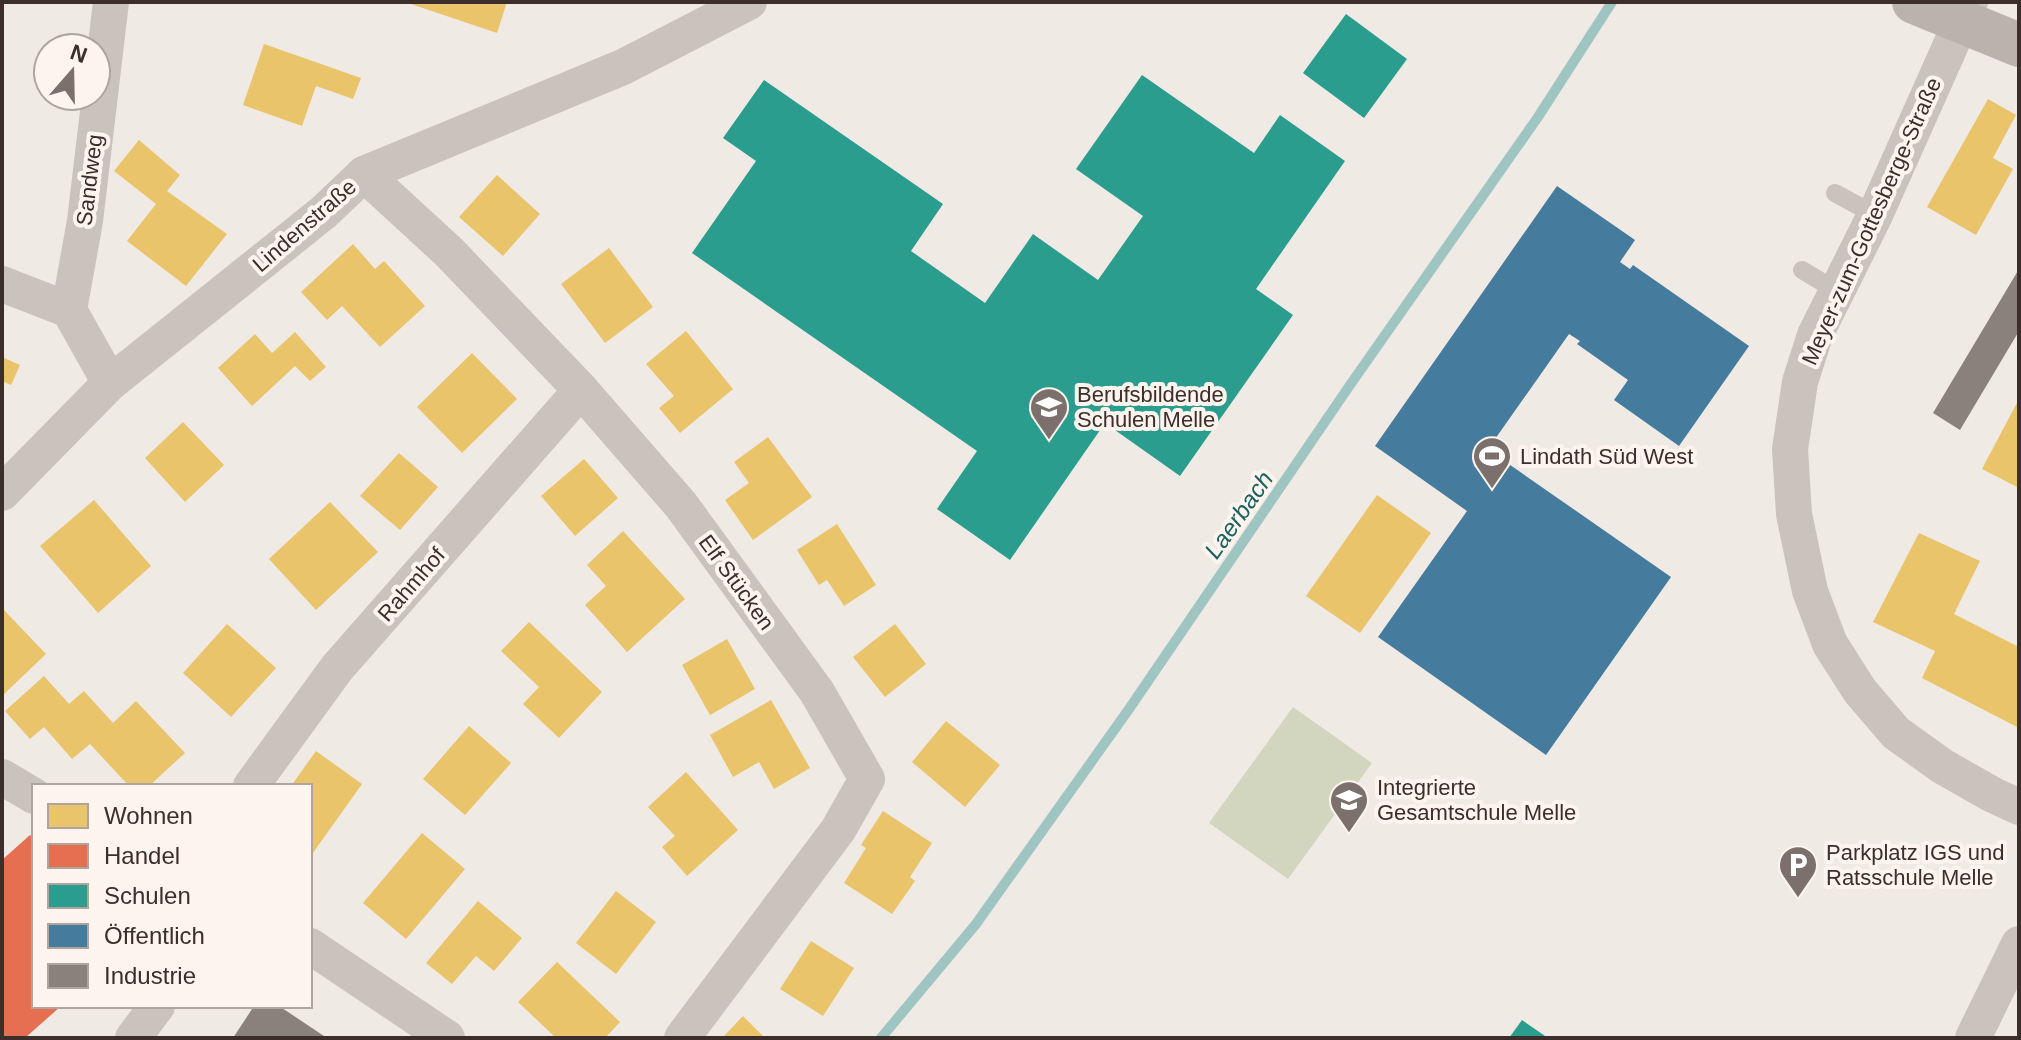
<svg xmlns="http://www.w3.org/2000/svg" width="2021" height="1040" font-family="Arial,sans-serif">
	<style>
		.green { fill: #d3d6be }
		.homes { fill: #e9c46a }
		.shops { fill: #e76f51 }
		.schools { fill: #2a9d8f }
		.public { fill: #457b9d }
		.industry { fill: #8a817c }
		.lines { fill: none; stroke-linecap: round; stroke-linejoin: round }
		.stream { stroke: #9fc5c2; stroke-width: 10 }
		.service { stroke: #cac2bd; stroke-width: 18 }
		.minor { stroke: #cac2bd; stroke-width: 36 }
		.secondary { stroke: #bab2ad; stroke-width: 44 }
		.labels { text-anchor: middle; stroke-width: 8; stroke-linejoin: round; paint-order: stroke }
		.street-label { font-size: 22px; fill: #3c2e2a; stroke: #fcf4ed }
		.poi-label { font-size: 22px; fill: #3c2e2a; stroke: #fcf4ed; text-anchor: start }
		.water-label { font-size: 24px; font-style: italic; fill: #1b6161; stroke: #fcf4ed }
	</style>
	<rect width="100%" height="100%" fill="#f0eae5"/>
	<path class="green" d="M1293,707l79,56 -84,116 -79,-56z"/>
	<g class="homes">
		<path d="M405,2h102l-10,31z"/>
		<path d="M264,44l97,34 -8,21 -37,-13 -14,40 -59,-21z"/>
		<path d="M1988,99l28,16 -23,43 20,11 -37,66 -49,-28z"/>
		<path d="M139,140l41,35 -13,16 60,43 -41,52 -59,-45 29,-37 -42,-33z"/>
		<path d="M497,175l43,39 -37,42 -44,-39z"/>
		<path d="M353,244l22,25 9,-8 41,45 -45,41 -38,-41 -15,14 -26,-28z"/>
		<path d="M609,248l44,59 -48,36 -44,-59z"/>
		<path d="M686,331l47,58 -53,44 -21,-25 15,-12 -28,-32z"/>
		<path d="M295,332l31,35 -16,14 -15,-15 -43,40 -34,-38 37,-34 17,19z"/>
		<path d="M472,353l45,46 -55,54 -45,-46z"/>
		<path d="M2,357l18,8 -9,20 -9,-4z"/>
		<path d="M2019,399v89l-37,-19z"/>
		<path d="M183,422l41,43 -39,37 -40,-44z"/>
		<path d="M768,437l44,60 -59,43 -28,-40 24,-17 -15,-21z"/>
		<path d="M399,453l39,34 -38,43 -40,-34z"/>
		<path d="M584,459l34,39 -43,38 -34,-40z"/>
		<path d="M1377,495l54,38 -71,100 -54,-37z"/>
		<path d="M94,500l57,66 -53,47 -58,-67z"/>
		<path d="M330,502l48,50 -62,58 -47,-51z"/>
		<path d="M837,524l39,61 -32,21 -17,-26 -8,5 -22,-35z"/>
		<path d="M623,531l62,68 -58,53 -42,-47 21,-19 -19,-21z"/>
		<path d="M1919,533l61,28 -26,53 65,33v81l-97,-50 13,-27 -62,-29z"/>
		<path d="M2,608l44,46 -44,42z"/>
		<path d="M529,622l73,70 -43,46 -36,-34 16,-17 -38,-36z"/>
		<path d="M227,624l49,44 -45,49 -48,-44z"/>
		<path d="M895,624l31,40 -41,33 -32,-40z"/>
		<path d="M727,639l28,50 -45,26 -28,-50z"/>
		<path d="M44,676l25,28 15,-13 29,32 23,-22 49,52 -36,33h-20l-39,-42 -18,15 -28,-32 -14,12 -25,-28z"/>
		<path d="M771,700l39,68 -36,21 -15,-27 -26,15 -23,-42z"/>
		<path d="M946,721l54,44 -35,42 -53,-45z"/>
		<path d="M469,726l42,37 -46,52 -42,-36z"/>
		<path d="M316,751l46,33 -52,73v-71h-19z"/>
		<path d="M686,772l52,58 -51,46 -25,-29 13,-11 -27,-29z"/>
		<path d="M883,811l49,32 -22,34 5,4 -23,33 -48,-31 22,-35 -5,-3z"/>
		<path d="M422,833l43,36 -59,70 -43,-36z"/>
		<path d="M616,891l40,31 -40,52 -40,-31z"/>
		<path d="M478,901l44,37 -28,33 -18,-15 -24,28 -26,-21z"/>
		<path d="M811,941l43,27 -31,48 -43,-27z"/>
		<path d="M557,962l63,60 -15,16h-49l-38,-36z"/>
		<path d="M743,1016l22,22h-43z"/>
	</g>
	<path class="shops" d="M30,835l4,4v167h27l-36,32h-23v-178z"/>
	<g class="schools">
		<path d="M1346,14l61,45 -43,59 -61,-45z"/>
		<path d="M1142,75l112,78 26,-38 65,46 -89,128 37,26 -113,161 -75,-53 -95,137 -73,-51 40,-58 -285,-198 64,-92 -33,-23 41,-58 179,124 -32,47 74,52 48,-69 65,46 45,-64 -67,-47z"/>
		<path d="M1522,1020l26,18h-39z"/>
	</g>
	<path class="public" d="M1557,186l78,54 -15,22 10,7 3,-4 116,81 -70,100 -65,-46 14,-20 -51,-36 3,-3 -11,-7 -88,125 15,11 7,-10 168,117 -125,178 -168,-118 89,-126 -92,-65z"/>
	<g class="industry">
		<path d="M2019,269v62l-59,99 -27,-17z"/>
		<path d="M254,1006h25l48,32h-94z"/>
	</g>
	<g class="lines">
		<path class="stream" d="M881,1038l95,-114 153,-215 221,-324 188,-268 74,-115"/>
		<g class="service">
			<path d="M1835,193l40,22"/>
			<path d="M1802,270l35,21"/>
		</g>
		<g class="minor">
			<path d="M1970,2l-95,213 -60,120 -15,47 -10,67 4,65 16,77 20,53 30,47 36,42 46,33 51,29 26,12"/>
			<path d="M364,174l85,78 132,138 100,115 136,187 50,87 -29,51 -156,208"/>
			<path d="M2,284l67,26 41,73"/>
			<path d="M69,310l16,-89 26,-219"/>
			<path d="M2,493l108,-110 214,-171 40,-38 259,-107 126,-65"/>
			<path d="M2,777l32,19"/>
			<path d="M251,786l86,-118 244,-278"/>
			<path d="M310,946l137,92"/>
			<path d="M133,1038l24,-32"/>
			<path d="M1973,1038l46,-94"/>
		</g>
		<path class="secondary" d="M1914,2l105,43"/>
	</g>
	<defs>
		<symbol id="school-pin" viewBox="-11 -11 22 30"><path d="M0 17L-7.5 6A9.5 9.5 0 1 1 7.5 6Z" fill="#7b706b" stroke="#fcf4ed"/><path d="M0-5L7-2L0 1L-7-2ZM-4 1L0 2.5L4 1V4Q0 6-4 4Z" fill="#fff"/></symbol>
		<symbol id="stadium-pin" viewBox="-11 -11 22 30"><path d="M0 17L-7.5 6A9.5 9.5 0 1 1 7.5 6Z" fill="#7b706b" stroke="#fcf4ed"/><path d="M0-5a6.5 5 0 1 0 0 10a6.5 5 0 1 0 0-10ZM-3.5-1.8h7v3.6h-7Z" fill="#fff"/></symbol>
		<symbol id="parking-pin" viewBox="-11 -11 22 30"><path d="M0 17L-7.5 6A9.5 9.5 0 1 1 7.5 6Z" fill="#7b706b" stroke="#fcf4ed"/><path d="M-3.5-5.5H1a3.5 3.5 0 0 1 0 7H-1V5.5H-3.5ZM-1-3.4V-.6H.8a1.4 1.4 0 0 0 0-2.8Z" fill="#fff"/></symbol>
	</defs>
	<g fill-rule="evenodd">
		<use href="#school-pin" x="1027" y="385" width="44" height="60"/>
		<use href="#stadium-pin" x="1470" y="434" width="44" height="60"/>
		<use href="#school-pin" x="1327" y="778" width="44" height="60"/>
		<use href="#parking-pin" x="1776" y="843" width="44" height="60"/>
	</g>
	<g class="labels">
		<g class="street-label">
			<text transform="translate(89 180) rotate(-83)" y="8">Sandweg</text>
			<text transform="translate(1871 221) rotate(-66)" y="8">Meyer-zum-Gottesberge-Straße</text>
			<text transform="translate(304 225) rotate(-41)" y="8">Lindenstraße</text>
			<text transform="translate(737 582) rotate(54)" y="8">Elf Stücken</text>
			<text transform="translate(411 584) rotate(-49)" y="8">Rahmhof</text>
		</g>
		<g class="poi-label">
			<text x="1077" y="402">Berufsbildende<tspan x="1077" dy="25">Schulen Melle</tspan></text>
			<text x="1520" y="464">Lindath Süd West</text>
			<text x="1377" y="795">Integrierte<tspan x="1377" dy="25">Gesamtschule Melle</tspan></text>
			<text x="1826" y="860">Parkplatz IGS und<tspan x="1826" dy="25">Ratsschule Melle</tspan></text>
		</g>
		<g class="water-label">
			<text transform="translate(1239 515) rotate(-55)" y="8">Laerbach</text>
		</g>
	</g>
	<rect width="2021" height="1040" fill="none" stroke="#3c2e2a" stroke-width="8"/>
	<rect x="32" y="784" width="280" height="224" fill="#fcf4ed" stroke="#afa59f" stroke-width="2"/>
	<rect x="48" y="804" width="40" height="24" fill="#e9c46a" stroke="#afa59f" stroke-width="2"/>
	<text x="104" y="824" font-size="24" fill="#3c2e2a">Wohnen</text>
	<rect x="48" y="844" width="40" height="24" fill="#e76f51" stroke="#afa59f" stroke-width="2"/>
	<text x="104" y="864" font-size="24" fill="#3c2e2a">Handel</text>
	<rect x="48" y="884" width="40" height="24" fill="#2a9d8f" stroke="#afa59f" stroke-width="2"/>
	<text x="104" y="904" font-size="24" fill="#3c2e2a">Schulen</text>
	<rect x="48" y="924" width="40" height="24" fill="#457b9d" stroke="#afa59f" stroke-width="2"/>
	<text x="104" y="944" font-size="24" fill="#3c2e2a">Öffentlich</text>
	<rect x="48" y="964" width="40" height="24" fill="#8a817c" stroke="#afa59f" stroke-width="2"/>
	<text x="104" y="984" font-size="24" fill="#3c2e2a">Industrie</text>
	<g transform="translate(72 72) rotate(20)"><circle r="38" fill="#fcf4ed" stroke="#afa59f" stroke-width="2"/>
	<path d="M0-6L14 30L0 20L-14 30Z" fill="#7b706b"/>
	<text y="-12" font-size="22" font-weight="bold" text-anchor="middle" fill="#3c2e2a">N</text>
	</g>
</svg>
